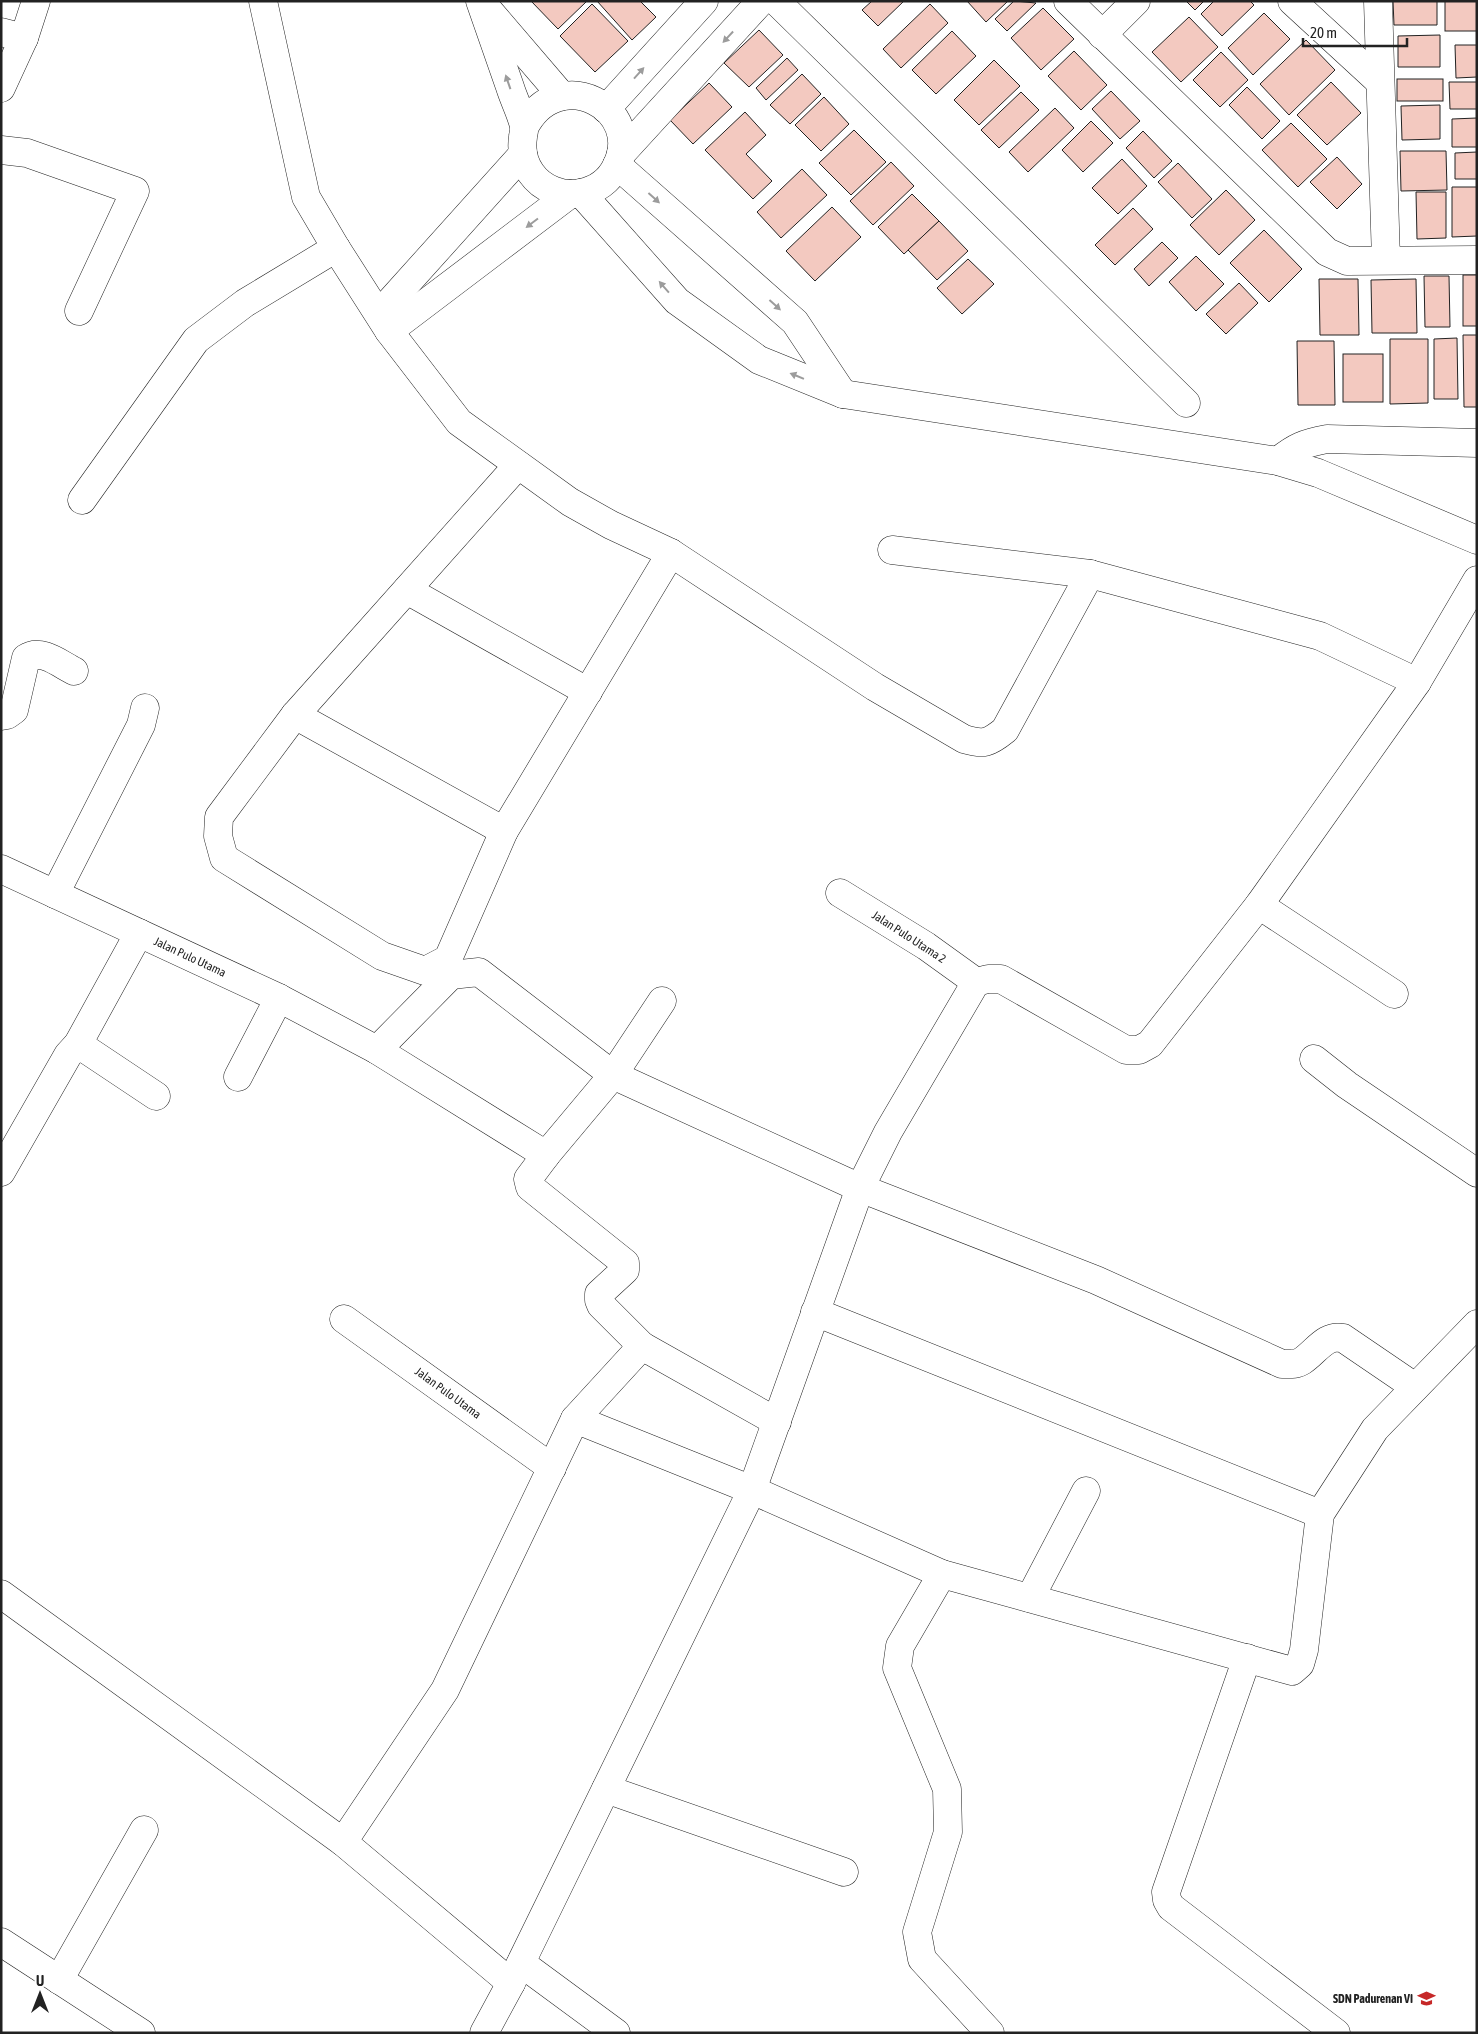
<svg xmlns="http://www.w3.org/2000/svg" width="1478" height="2034" font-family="'Asap Condensed',sans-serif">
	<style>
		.building { fill: #f3c9c0; stroke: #222 }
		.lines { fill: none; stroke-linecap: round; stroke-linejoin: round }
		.minor-casing { stroke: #222; stroke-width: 29 }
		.minor { stroke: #fff; stroke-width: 28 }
		.oneway { fill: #9c9c9c }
		.labels { text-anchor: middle; stroke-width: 4; stroke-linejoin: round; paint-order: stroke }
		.street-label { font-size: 12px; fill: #222; stroke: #fff }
		.poi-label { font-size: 12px; font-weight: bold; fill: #222; stroke: #fff; text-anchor: end }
	</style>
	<rect width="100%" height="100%" fill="#fff"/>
	<g class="building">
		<path d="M531,1h56l-29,28z"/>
		<path d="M597,1h43l16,16 -24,23z"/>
		<path d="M872,1h32l-26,25 -16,-16z"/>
		<path d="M967,1h41l-22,21z"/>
		<path d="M1014,1l22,2 -29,28 -12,-12z"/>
		<path d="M1186,1h18l-9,9z"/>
		<path d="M1214,1h36l4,4 -32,31 -21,-22z"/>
		<path d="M1393,1h44v24h-43z"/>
		<rect x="1445" y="1" width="32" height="30"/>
		<path d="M592,4l36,37 -33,31 -35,-36z"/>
		<path d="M930,4l18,19 -47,45 -18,-19z"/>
		<path d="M1043,8l31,31 -33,31 -30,-32z"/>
		<path d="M1264,13l26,26 -37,36 -25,-27z"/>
		<path d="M1189,17l29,30 -37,35 -29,-30z"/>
		<path d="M759,30l24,25 -34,32 -25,-24z"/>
		<path d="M952,31l24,25 -40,38 -24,-24z"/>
		<path d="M1440,35v32h-42v-31z"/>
		<path d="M1306,40l29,30 -46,45 -29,-31z"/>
		<path d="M1455,45h22v32l-21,1z"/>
		<path d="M1074,51l33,34 -26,25 -33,-34z"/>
		<path d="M1221,52l27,28 -28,27 -27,-27z"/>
		<path d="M787,58l11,12 -32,30 -10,-12z"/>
		<path d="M994,60l26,26 -41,39 -25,-25z"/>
		<path d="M802,74l19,20 -31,30 -20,-19z"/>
		<rect x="1397" y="79" width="46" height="22"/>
		<path d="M1331,82l30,31 -34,32 -30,-30z"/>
		<path d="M1449,82h28v27h-27z"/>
		<path d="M709,83l23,24 -39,37 -23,-24z"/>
		<path d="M1247,87l33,34 -18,18 -33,-34z"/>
		<path d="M1111,91l29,30 -20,18 -28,-30z"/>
		<path d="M1021,92l18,18 -40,38 -18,-18z"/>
		<path d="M824,97l25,27 -28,27 -26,-26z"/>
		<path d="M1440,105v34l-38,1 -1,-34z"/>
		<path d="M1055,108l19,20 -46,44 -19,-20z"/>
		<path d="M745,112l21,23 -20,19 26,27 -19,18 -48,-49z"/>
		<path d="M1477,118v29h-25v-28z"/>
		<path d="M1091,121l22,22 -30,29 -21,-22z"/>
		<path d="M1291,123l36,36 -29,28 -36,-37z"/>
		<path d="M854,130l32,32 -35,33 -32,-32z"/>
		<path d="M1143,131l29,30 -18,17 -28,-30z"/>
		<path d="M1400,151h46l1,39 -46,1z"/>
		<path d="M1477,152v27h-22v-26z"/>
		<path d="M1337,157l25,27 -25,25 -27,-27z"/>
		<path d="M1122,159l25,27 -29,28 -26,-26z"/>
		<path d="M891,162l23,24 -41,39 -23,-24z"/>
		<path d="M1178,163l34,36 -20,19 -34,-36z"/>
		<path d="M802,169l25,26 -46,43 -24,-26z"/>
		<path d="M1452,187h25v49l-25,1z"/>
		<path d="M1226,190l29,30 -36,35 -29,-30z"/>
		<path d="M1416,192h30v46l-29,1z"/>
		<path d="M912,194l27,27 -35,33 -26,-27z"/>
		<path d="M832,207l29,30 -46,44 -29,-30z"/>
		<path d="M1133,208l20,21 -38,36 -20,-20z"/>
		<path d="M939,221l29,30 -31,29 -29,-30z"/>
		<path d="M1264,230l38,39 -33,33 -39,-39z"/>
		<path d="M1162,242l16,16 -29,28 -15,-17z"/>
		<path d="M1196,256l28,28 -28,27 -27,-29z"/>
		<path d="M968,259l26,25 -32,30 -25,-26z"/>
		<rect x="1463" y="275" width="14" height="51"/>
		<path d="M1424,276h25l1,51h-25z"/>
		<path d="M1319,279h39l1,56h-39z"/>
		<path d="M1416,279l1,54h-45l-1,-53z"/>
		<path d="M1239,283l19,20 -32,31 -20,-20z"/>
		<path d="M1463,335h14v72h-13z"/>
		<path d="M1457,338l1,61h-24v-60z"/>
		<path d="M1390,339h38v64l-38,1z"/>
		<path d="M1297,341h37l1,64h-37z"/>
		<rect x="1343" y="354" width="40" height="48"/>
	</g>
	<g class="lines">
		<defs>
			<g id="minor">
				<path d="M263,1l43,196 30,51 53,83 70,91 111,80 41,23 60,28 204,134 89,52c20,6 25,4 41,-9l85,-156 230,62 97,46"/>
				<path d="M480,1c10,29 20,57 30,86 4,13 11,26 14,39 1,4 -1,8 -1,11 -2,13 1,26 8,36 11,16 32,24 50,20 15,-3 28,-12 35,-26 30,-58 -58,-106 -92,-39"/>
				<path d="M776,1l410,402"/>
				<path d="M1068,1l259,251 20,9 130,-1"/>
				<path d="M1292,1l88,81"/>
				<path d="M1378,1l8,259"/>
				<path d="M490,12l72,84"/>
				<path d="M1,32l23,6"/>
				<path d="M1102,35l34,-34"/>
				<path d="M1,88l23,-50 12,-37"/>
				<path d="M606,109l98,-108"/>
				<path d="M1,150l26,3 108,38 -56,120"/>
				<path d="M621,154l140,-153"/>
				<path d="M617,165l178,157 48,72"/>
				<path d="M581,193l96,108 82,59 84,34 435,67 40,12 159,67"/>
				<path d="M379,314l144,-160"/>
				<path d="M389,331l181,-137"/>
				<path d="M1278,461c17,-14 27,-18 49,-22l150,4"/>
				<path d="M518,465l-223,250 -76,102 -1,19 6,22 158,98 43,15 23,-12 56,-128 167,-278"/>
				<path d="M82,500l114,-160 49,-37 91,-55"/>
				<path d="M892,550l198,24"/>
				<path d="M407,590l181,102"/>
				<path d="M295,715l209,116"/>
				<path d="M1,716l6,-1 7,-5 12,-52c15,-10 34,6 48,13"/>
				<path d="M1,869l278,129 98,52"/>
				<path d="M840,893l86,53 50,36"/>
				<path d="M55,894l86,-169 4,-17"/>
				<path d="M1259,905l135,89"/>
				<path d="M78,1044l78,52"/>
				<path d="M1314,1059l33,26 130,88"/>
				<path d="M238,1077l41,-79"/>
				<path d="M546,1155l-169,-105 74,-75 28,-3 134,103 247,113 236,92 186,84c7,0 14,1 20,-3 14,-9 23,-27 41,-23l72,49"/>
				<path d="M1,1172l67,-117 10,-11 61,-111"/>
				<path d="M815,1312l505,202"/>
				<path d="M344,1319l208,149"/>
				<path d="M642,1346l-41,-41 -2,-5v-6l26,-24v-7l-95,-76 -2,-8 18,-24 67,-80 49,-74"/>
				<path d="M575,1419l67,-73 135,76"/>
				<path d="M942,1574l-42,72 -3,22 50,121 1,43 -31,100 5,27 68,74"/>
				<path d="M1,1594l342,248"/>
				<path d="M1030,1598l56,-107"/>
				<path d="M1247,1658l-81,234 1,8 4,7 165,126"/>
				<path d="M606,1789l238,83"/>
				<path d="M1,1942l140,91"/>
				<path d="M521,1963l95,70"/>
				<path d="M59,1980l85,-150"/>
				<path d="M511,1983l-168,-141 102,-152 130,-271 177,71 190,84 350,97 8,-7 4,-14 16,-136 55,-85 102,-105"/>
				<path d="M484,2033l27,-50 241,-493 108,-302 28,-56 88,-150 12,-3h13l125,71h13l11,-6 109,-139 158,-223 60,-102"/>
			</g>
		</defs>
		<use href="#minor" class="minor-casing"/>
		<use href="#minor" class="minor"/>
	</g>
	<defs><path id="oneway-solid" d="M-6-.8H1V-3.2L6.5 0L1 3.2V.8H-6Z" transform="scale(1.25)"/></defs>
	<g class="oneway">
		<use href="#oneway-solid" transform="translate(728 37) rotate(133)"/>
		<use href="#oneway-solid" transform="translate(639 73) rotate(-48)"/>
		<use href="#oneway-solid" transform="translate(508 82) rotate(-109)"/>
		<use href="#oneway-solid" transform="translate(654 198) rotate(42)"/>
		<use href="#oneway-solid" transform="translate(532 223) rotate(143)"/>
		<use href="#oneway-solid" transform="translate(664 287) rotate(-131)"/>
		<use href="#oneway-solid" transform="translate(775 305) rotate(42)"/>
		<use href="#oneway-solid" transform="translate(797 376) rotate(-158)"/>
	</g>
	<defs>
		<symbol id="school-bare" viewBox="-9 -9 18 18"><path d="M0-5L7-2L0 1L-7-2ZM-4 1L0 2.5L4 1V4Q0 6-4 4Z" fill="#c62828" stroke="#fff" stroke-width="2.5" paint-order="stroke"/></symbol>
	</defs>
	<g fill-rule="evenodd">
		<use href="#school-bare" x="1414" y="1986" width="25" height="25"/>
	</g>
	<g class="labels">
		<g class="street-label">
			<text transform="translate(909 937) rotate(33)" y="4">Jalan Pulo Utama 2</text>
			<text transform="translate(190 957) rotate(25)" y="4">Jalan Pulo Utama</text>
			<text transform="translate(448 1393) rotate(36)" y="4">Jalan Pulo Utama</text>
		</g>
		<g class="poi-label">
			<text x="1413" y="2003">SDN Padurenan VI</text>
		</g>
	</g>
	<rect width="1478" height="2034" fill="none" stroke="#222222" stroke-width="5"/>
	<g transform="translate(40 1994)" stroke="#ffffff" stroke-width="4" paint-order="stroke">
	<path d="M0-4L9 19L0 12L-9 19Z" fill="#222222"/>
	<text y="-8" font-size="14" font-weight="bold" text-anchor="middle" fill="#222222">U</text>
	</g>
	<path d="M1303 38v8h104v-8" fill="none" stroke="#222222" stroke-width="2.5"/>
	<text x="1310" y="38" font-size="15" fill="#222222" stroke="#ffffff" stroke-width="4" paint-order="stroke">20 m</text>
</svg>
